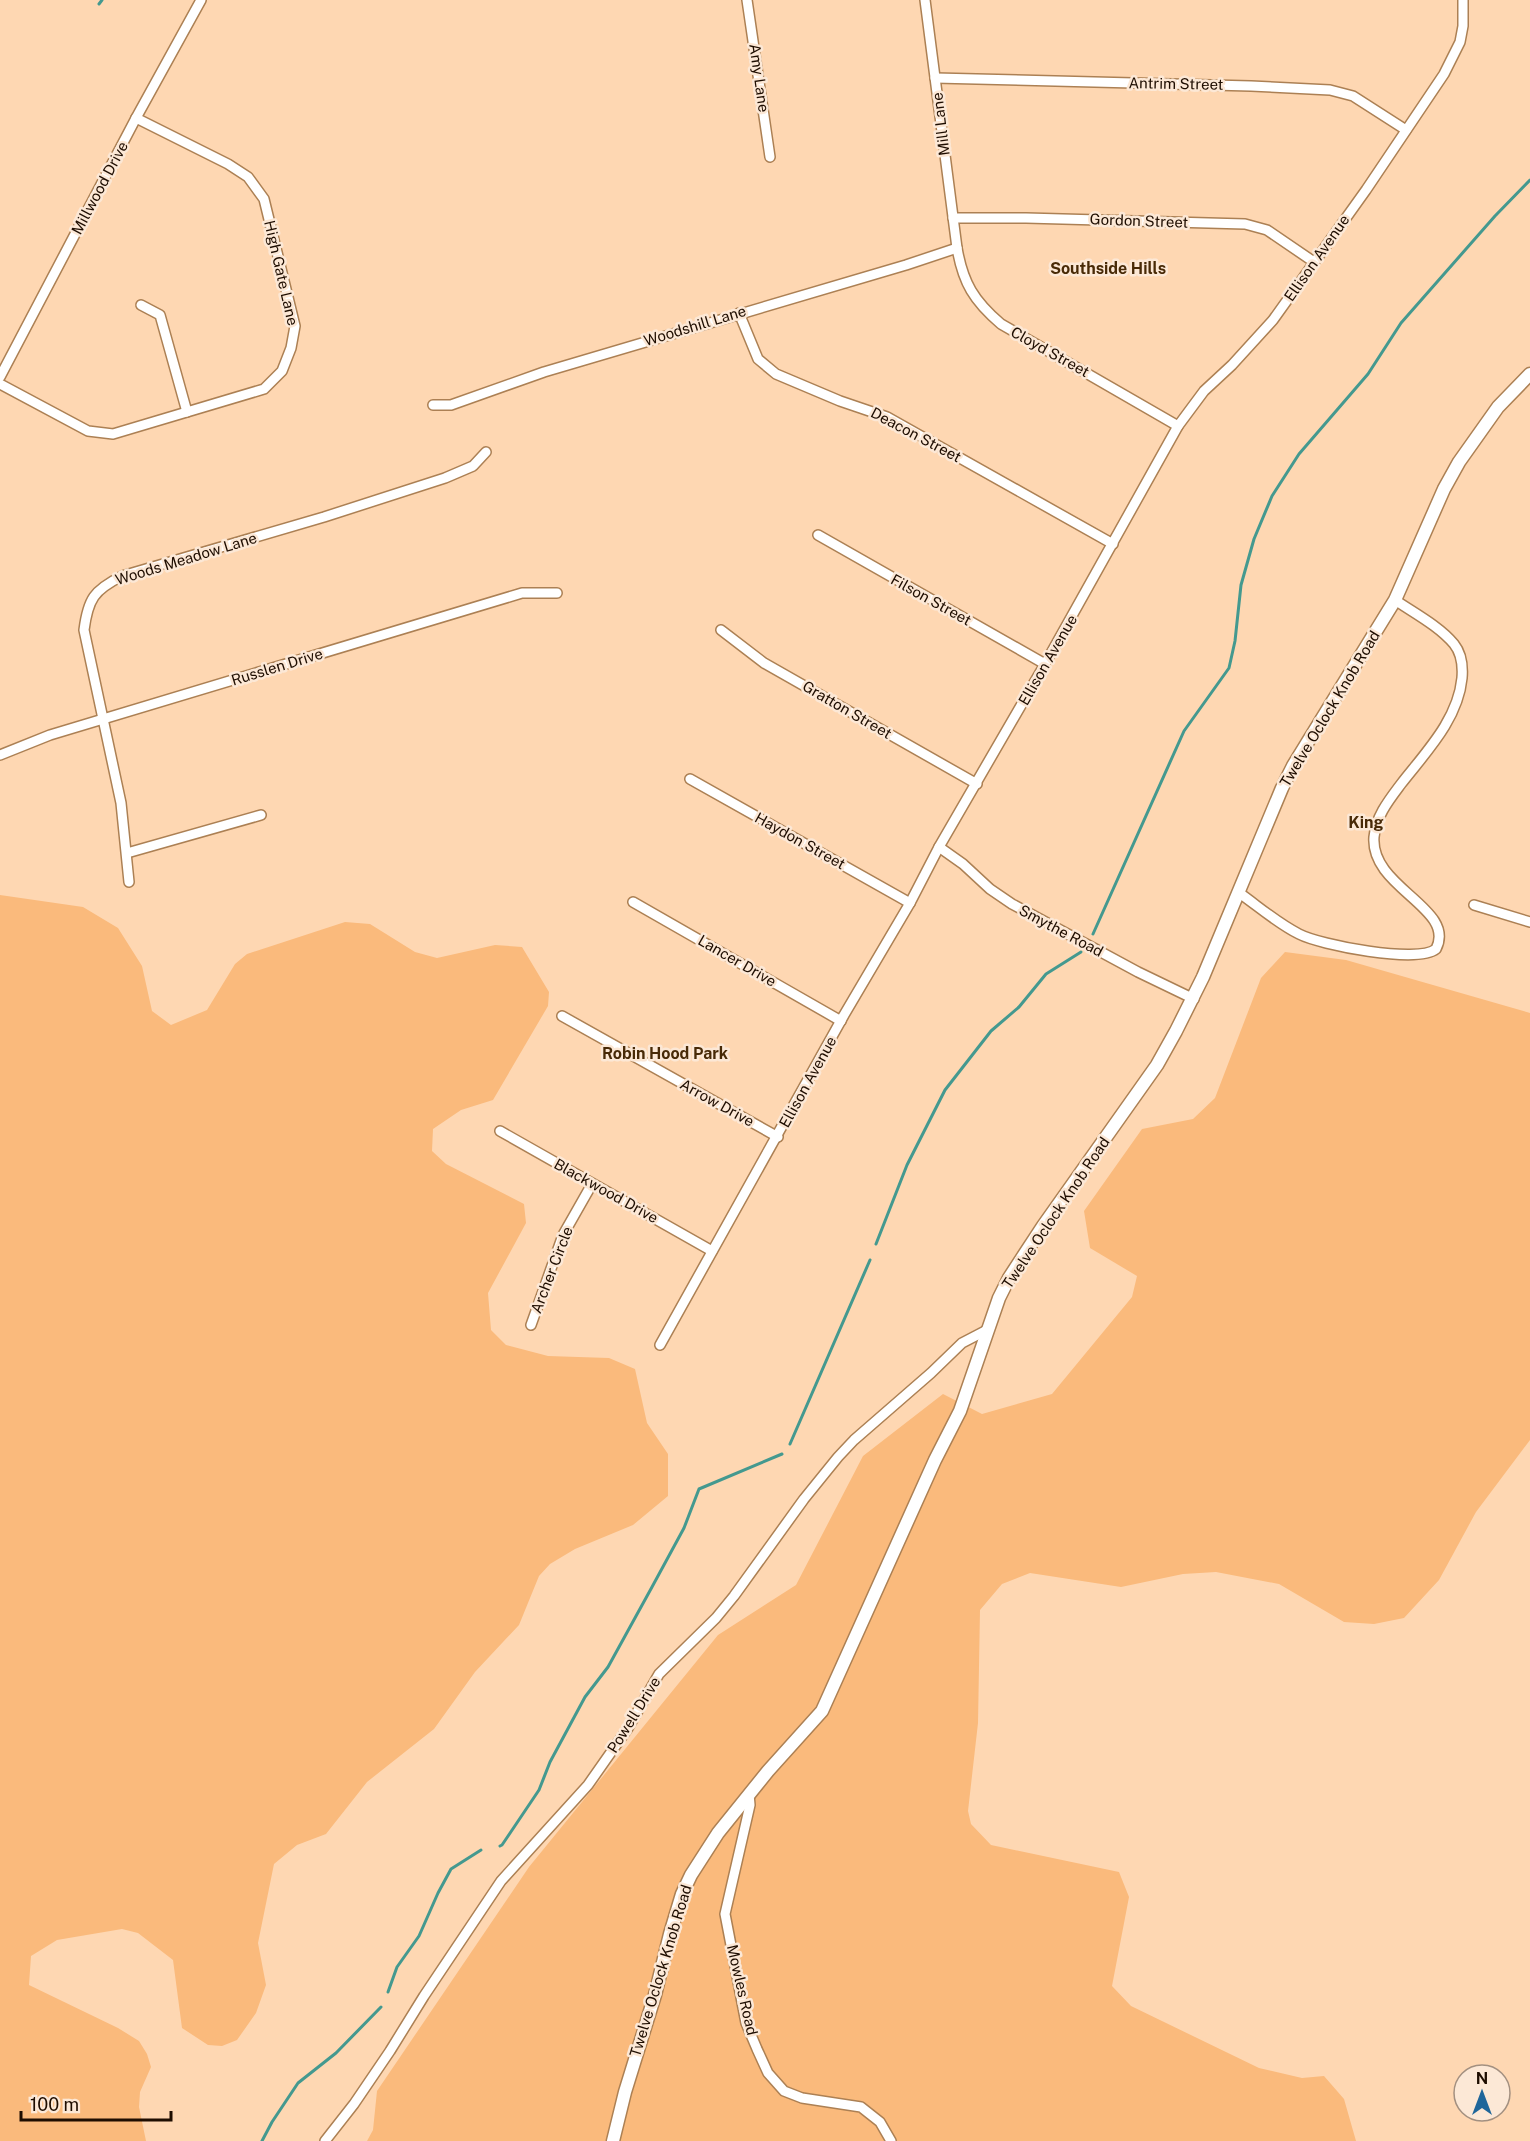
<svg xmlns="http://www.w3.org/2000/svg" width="1530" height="2141" font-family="'Public Sans',sans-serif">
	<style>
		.green { fill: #faba7c }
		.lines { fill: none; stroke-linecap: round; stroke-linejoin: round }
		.stream { stroke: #44998f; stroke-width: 3 }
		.minor-casing { stroke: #ac8054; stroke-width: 12 }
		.tertiary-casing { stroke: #ac8054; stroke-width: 15 }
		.minor { stroke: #fff; stroke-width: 9 }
		.tertiary { stroke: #fff; stroke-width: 12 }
		.labels { text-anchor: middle; stroke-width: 5; stroke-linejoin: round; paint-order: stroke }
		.street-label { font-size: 15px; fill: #1e0d00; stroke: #fce8d6 }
		.neighbourhood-label { font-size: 16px; font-weight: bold; fill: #482a07; stroke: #fce8d6 }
	</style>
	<rect width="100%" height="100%" fill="#fed7b2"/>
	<g class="green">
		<path d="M0,895l83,12 35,21 24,38 10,45 19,14 36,-15 28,-46 12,-10 98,-32 25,2 45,28 22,6 58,-13 27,2 27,45 -1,14 -55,94 -32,10 -28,19 -1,22 14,13 78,40 2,19 -38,70 3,37 15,15 42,11 61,2 26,11 12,54 21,31v42l-35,29 -58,24 -25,15 -11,12 -20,49 -44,47 -41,57 -67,53 -41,52 -29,11 -23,19 -16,79 8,42 -10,28 -19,27 -15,6 -14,-1 -26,-17 -9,-68 -35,-27 -16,-4 -65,11 -26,16 -2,29 89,43 21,13 8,13 4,13 -11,25 -1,15 7,34h-146z"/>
		<path d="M1285,952l61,8 184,53v427l-54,72 -37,68 -35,38 -30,6 -30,-2 -65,-38 -63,-12 -33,2 -62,13 -91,-14 -28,11 -22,26 -2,113 -10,88 3,13 20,21 128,27 10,25 -17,89 19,20 128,62 43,10 22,-2 20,23 12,42h-989l6,-11 4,-39 152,-224 189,-232 78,-50 67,-129 80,-62 39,20 70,-20 80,-97 5,-21 -47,-28 -6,-37 58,-82 51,-10 22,-21 46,-120z"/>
	</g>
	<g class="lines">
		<g class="stream">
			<path d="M99,4l3,-4"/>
			<path d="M1093,934l91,-203 45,-63 6,-27 6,-56 13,-46 18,-43 27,-42 69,-80 33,-51 94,-107 35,-36"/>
			<path d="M876,1244l31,-79 38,-75 46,-59 28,-24 27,-33 35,-22"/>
			<path d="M790,1444l80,-184"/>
			<path d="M500,1846l2,-1 37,-55 11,-28 35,-65 23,-30 44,-80 32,-59 15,-39 83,-35"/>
			<path d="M388,1992l9,-25 22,-31 19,-43 13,-24 30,-19"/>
			<path d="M262,2141l10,-19 26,-39 38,-30 45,-46"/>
		</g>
		<defs>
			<g id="minor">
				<path d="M747,0l23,157"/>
				<path d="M925,0l32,248c6,35 17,53 44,76l177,102"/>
				<path d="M935,78l316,8 79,4 23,6 53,34"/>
				<path d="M953,218h73l219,6 22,6 47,32"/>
				<path d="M141,305l19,10 27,97"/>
				<path d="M739,313l19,46 18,15 64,27 47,16 226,127"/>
				<path d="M0,377l136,-259 65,-118"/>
				<path d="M0,384l88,47 25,3 151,-45 18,-18 9,-23 4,-22 -31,-127 -16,-22 -20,-13 -92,-46"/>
				<path d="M433,405h18l93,-33 362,-107 51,-17"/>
				<path d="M818,535l227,129"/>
				<path d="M721,630l43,33 213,121"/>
				<path d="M0,755l50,-20 472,-142h35"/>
				<path d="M690,779l220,124"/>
				<path d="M939,847l24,17 27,25 22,15 126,68 56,27"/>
				<path d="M127,853l134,-38"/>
				<path d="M129,882l-8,-79 -37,-173c4,-31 10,-40 38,-54l202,-59 121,-39 28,-12 13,-14"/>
				<path d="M1238,892c20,14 39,31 61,42 21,11 119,30 137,15 21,-41 -66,-61 -62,-112 2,-21 15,-37 27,-53 24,-31 57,-64 61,-106 1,-12 0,-24 -8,-34 -15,-18 -40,-31 -59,-44"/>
				<path d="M633,902l208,119"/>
				<path d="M1474,905l56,17"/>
				<path d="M562,1016l216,121"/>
				<path d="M500,1131l212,120"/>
				<path d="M531,1325l32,-90 29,-51"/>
				<path d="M660,1345l184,-330 66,-112 29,-56 106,-183 133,-238 26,-35 28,-26 41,-45 93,-130 78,-116 16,-32 3,-16v-26"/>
				<path d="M749,1794l1,11 -25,109 21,109 11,26 11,24 16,18 18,7 59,9 19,15 11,19"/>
				<path d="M325,2141l29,-37 36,-53 34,-55 77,-115 87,-96 40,-57 31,-54 57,-56 18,-22 70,-97 34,-42 16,-17 77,-67 31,-30 25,-13"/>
			</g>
			<path id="tertiary" d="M613,2141l12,-49 30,-97 15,-61 12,-40 9,-19 27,-42 50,-62 54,-60 113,-251 25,-49 39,-113 10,-20 34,-52 114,-161 19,-34 27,-54 79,-189 11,-22 102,-166 49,-111 15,-27 39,-55 32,-33"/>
		</defs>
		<use href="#minor" class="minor-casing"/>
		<use href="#tertiary" class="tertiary-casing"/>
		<use href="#minor" class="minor"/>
		<use href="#tertiary" class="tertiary"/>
	</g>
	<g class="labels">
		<g class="street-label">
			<text transform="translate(759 78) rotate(82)" y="5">Amy Lane</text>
			<text transform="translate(1176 84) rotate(1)" y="5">Antrim Street</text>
			<text transform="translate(941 124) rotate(-97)" y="5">Mill Lane</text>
			<text transform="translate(100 188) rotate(-62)" y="5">Millwood Drive</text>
			<text transform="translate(1139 221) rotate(2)" y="5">Gordon Street</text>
			<text transform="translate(1317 258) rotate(-55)" y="5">Ellison Avenue</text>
			<text transform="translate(281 273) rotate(77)" y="5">High Gate Lane</text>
			<text transform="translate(695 326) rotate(-17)" y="5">Woodshill Lane</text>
			<text transform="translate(1050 352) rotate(29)" y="5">Cloyd Street</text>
			<text transform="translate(916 435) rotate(28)" y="5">Deacon Street</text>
			<text transform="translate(186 559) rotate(-17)" y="5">Woods Meadow Lane</text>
			<text transform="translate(931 600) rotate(29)" y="5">Filson Street</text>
			<text transform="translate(1048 660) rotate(-60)" y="5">Ellison Avenue</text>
			<text transform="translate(277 667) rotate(-17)" y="5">Russlen Drive</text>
			<text transform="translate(1330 709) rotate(-59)" y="5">Twelve Oclock Knob Road</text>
			<text transform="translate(847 710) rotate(30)" y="5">Gratton Street</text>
			<text transform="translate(800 841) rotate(29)" y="5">Haydon Street</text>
			<text transform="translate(1061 931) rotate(28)" y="5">Smythe Road</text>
			<text transform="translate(737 961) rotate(30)" y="5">Lancer Drive</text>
			<text transform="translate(808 1082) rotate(-61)" y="5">Ellison Avenue</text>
			<text transform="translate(717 1103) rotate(29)" y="5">Arrow Drive</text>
			<text transform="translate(606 1191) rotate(29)" y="5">Blackwood Drive</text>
			<text transform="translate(1056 1213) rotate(-56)" y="5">Twelve Oclock Knob Road</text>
			<text transform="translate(552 1270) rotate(-69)" y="5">Archer Circle</text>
			<text transform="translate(634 1715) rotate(-58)" y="5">Powell Drive</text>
			<text transform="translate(661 1971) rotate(-73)" y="5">Twelve Oclock Knob Road</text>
			<text transform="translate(742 1990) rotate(77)" y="5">Mowles Road</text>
		</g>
		<g class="neighbourhood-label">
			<text x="1108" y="274">Southside Hills</text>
			<text x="1366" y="828">King</text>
			<text x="665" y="1059">Robin Hood Park</text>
		</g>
	</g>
	<g transform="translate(1482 2093)"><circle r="28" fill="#fce8d6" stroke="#a39080" stroke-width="1.5"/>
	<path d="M0-4.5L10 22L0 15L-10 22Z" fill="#1f669a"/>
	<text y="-9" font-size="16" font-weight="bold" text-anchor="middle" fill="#1e0d00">N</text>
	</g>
	<path d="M21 2111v9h150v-9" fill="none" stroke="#1e0d00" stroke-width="3"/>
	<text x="30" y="2111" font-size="18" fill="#1e0d00" stroke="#fce8d6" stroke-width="4.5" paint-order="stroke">100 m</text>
</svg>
